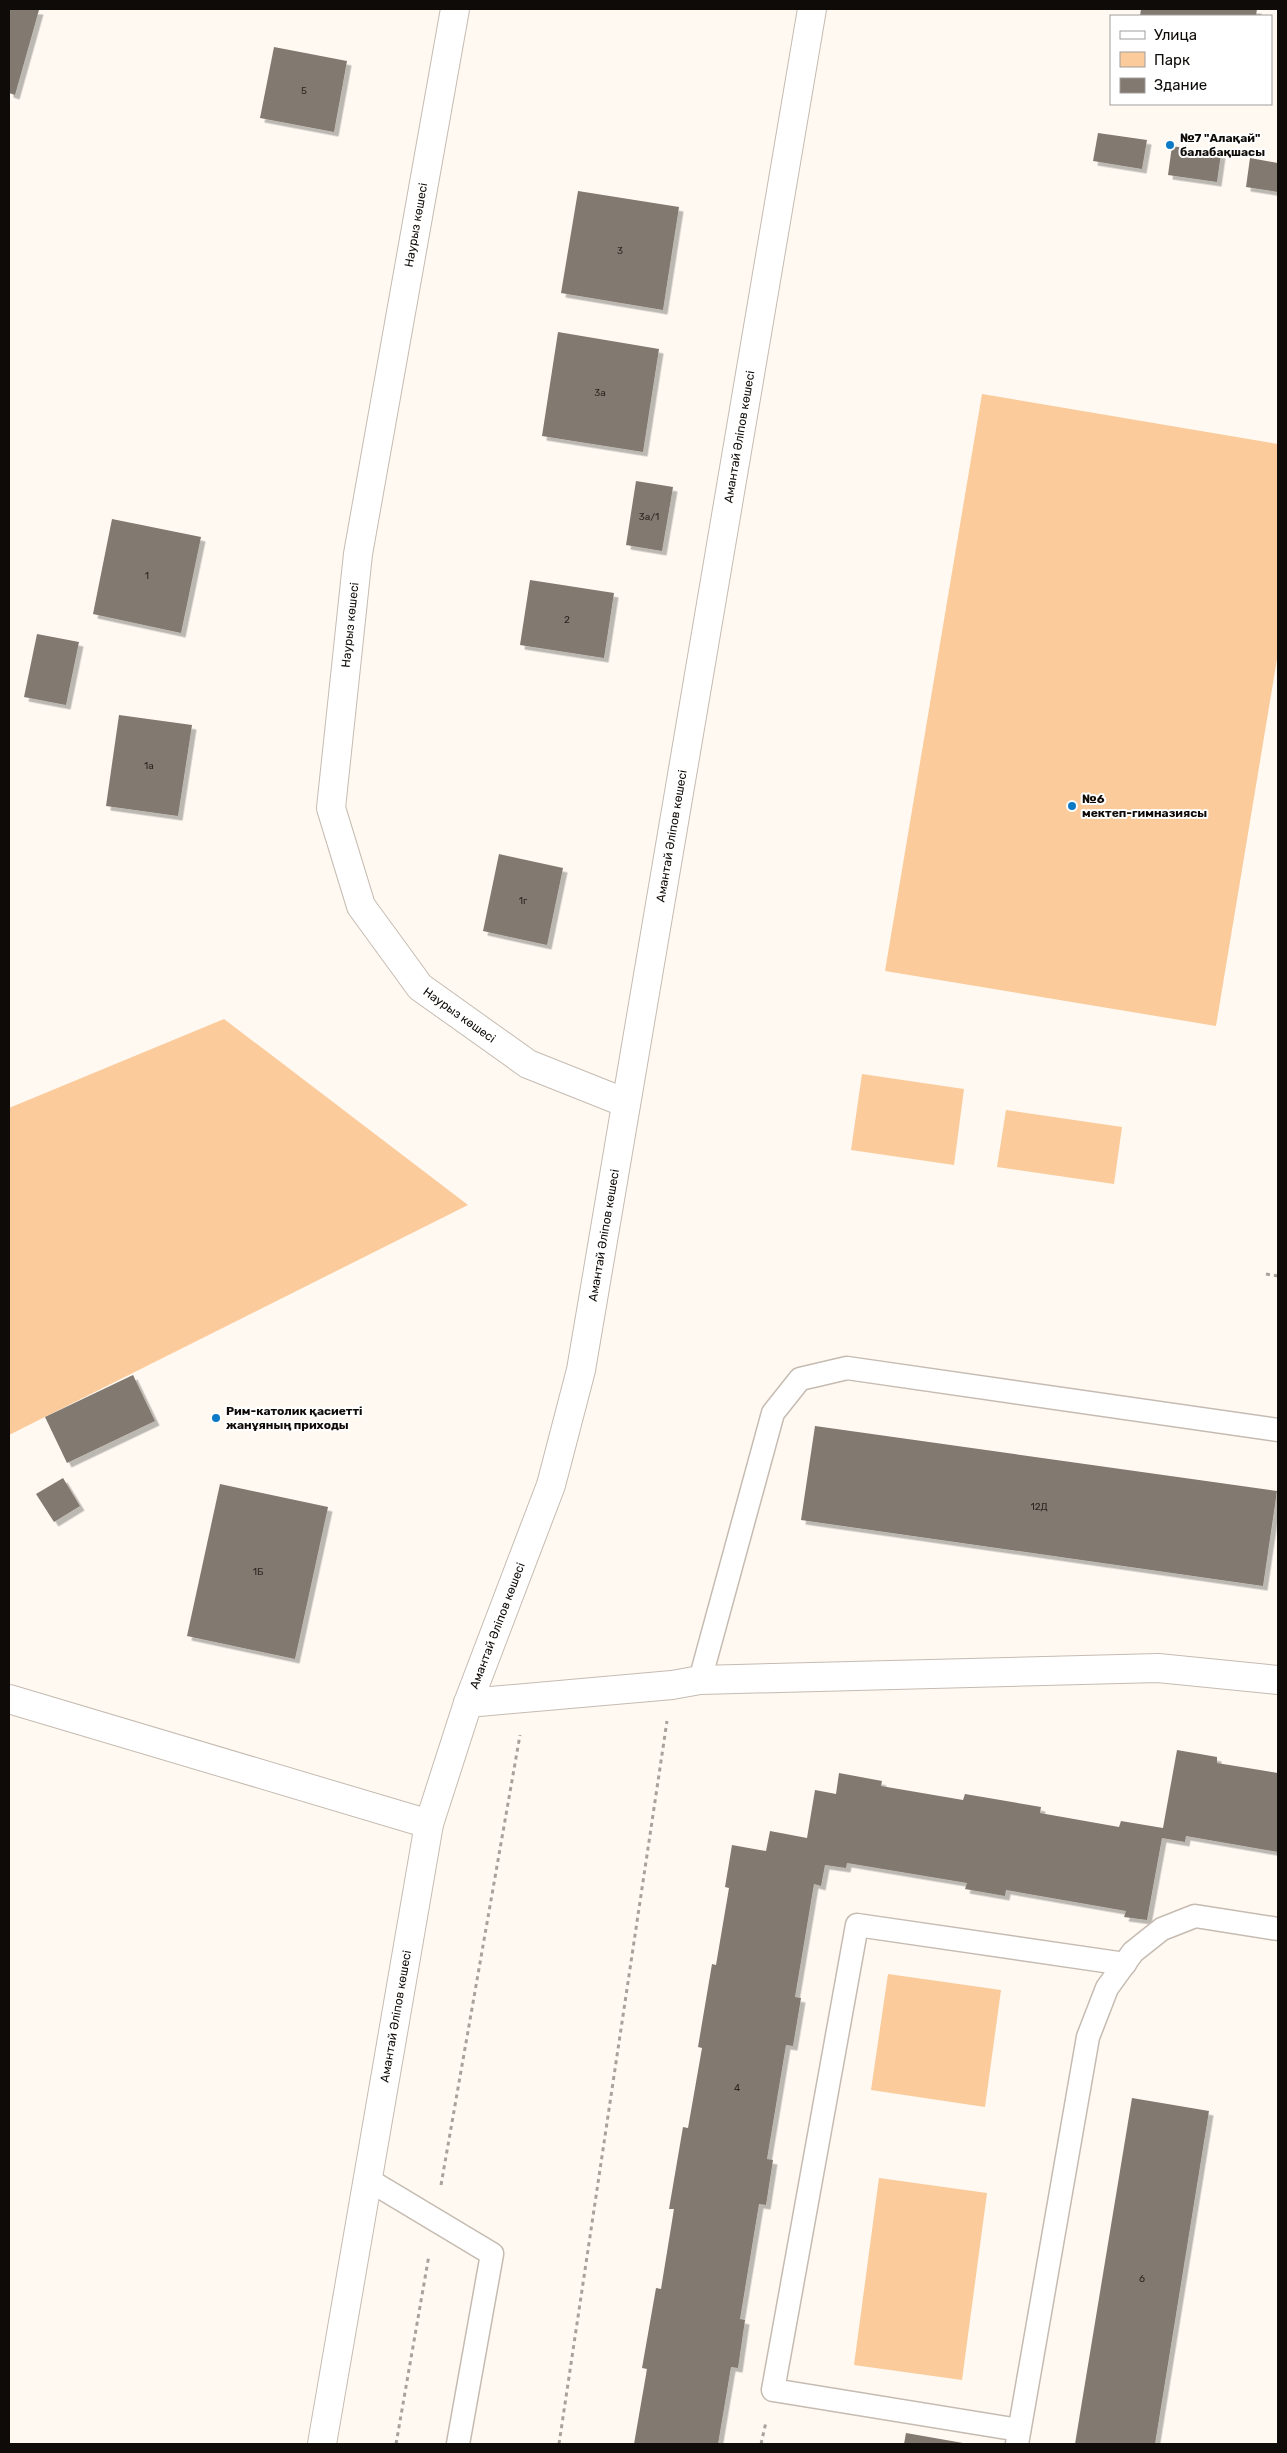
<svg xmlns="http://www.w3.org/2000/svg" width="1287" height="2453" font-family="Rubik,sans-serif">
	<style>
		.green { fill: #fbcb9b }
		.building { fill: #827970; filter: url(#shadow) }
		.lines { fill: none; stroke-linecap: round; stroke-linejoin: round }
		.lane-casing { stroke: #c5bbb1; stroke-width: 25 }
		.street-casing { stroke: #c5bbb1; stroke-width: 30 }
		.secondary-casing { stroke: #c5bbb1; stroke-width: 30 }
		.path { stroke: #a8a29d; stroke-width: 3; stroke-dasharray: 4 4; stroke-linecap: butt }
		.lane { stroke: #fff; stroke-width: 22 }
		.street { stroke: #fff; stroke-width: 28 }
		.secondary { stroke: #fff; stroke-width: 28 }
		.poi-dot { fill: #0d7ac5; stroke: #fff; stroke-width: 2 }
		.labels { text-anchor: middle; stroke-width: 4; stroke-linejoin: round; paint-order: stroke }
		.number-label { font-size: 10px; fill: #2c2622 }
		.poi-label { font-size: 12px; font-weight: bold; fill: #0f0b08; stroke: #fff; text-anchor: start }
		.street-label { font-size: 12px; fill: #0f0b08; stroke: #fff }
	</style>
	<defs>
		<filter id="shadow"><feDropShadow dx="4.5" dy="4.5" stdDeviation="0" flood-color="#0004"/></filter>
	</defs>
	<rect width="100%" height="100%" fill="#fff9f2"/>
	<g class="green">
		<path d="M982,394l296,50v209l-62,373 -331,-55z"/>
		<path d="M224,1019l244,186 -459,230v-327z"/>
		<path d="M862,1074l102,15 -10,76 -103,-15z"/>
		<path d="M1006,1110l116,17 -8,57 -117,-17z"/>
		<path d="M888,1974l113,16 -16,117 -114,-17z"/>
		<path d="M879,2178l108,15 -25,187 -108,-15z"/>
	</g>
	<g class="building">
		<path d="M9,9l30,1 -24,85 -6,-2z"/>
		<path d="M1141,9h116l-1,7h-116z"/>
		<path d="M274,47l73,14 -13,71 -74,-14z"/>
		<path d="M1098,133l49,7 -5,29 -49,-8z"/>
		<path d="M1172,146l49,8 -4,28 -49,-7z"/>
		<path d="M1250,158l28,5v29l-32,-5z"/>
		<path d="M578,191l101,16 -16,103 -102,-17z"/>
		<path d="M558,332l101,17 -16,103 -101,-16z"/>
		<path d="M636,481l37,6 -11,64 -36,-6z"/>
		<path d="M112,519l89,18 -20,96 -88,-19z"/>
		<path d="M530,580l84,13 -10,65 -84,-13z"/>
		<path d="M37,634l42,8 -13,63 -42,-8z"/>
		<path d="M119,715l73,10 -14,91 -72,-10z"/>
		<path d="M499,854l64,14 -16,77 -64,-14z"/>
		<path d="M133,1375l22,46 -88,42 -22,-46z"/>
		<path d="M815,1426l462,65 -14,95 -462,-66z"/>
		<path d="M63,1478l17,28 -26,16 -18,-28z"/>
		<path d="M220,1484l108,23 -33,152 -108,-23z"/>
		<path d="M1177,1750l40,7v6l61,10v79l-92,-16 -1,6 -23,-4 -15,82 -23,-3 2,-6 -120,-21 -1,6 -40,-7 2,-6 -120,-20 -1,5 -21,-3 -4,21 -7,-2 -19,113 6,1 -8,48 -7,-1 -19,114 6,1 -7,45 -7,-1 -19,115 5,1 -7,48 -7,-1 -13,77h-84l13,-75 -5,-1 14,-80 5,1 13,-80h-5l14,-82 5,1 14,-80 -4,-1 14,-83 4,1 13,-77 -4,-1 7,-42 34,6 4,-20 37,7 8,-48 21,4 3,-21 43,8 -1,5 82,14 2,-6 76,13 -1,6 79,14 2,-6 42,7z"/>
		<path d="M1132,2098l77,13 -54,333h-80z"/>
		<path d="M906,2433l57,10v1h-59z"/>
	</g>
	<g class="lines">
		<defs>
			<g id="lane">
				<path d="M700,1680l73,-267 27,-34 47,-11 431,62"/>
				<path d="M367,2179l125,75 -34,190"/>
				<path d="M1019,2430l-246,-40 84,-465 268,39"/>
				<path d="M1017,2444l71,-407 19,-49 26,-36 29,-23 33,-13 83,13"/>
			</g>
			<g id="street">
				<path id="s1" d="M455,9l-97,545 -27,254 30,98 59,81 108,77 98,39"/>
				<path d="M9,1699l420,125"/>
				<path d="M468,1703l204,-18 28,-5 458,-12 120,12"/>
			</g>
			<g id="secondary">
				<path id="s2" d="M322,2444l107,-620 39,-121 83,-218 30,-115 231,-1361"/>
			</g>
		</defs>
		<use href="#lane" class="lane-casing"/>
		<use href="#street" class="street-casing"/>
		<use href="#secondary" class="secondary-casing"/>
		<g class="path">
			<path d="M1266,1274l12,2"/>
			<path d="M441,2185l79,-450"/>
			<path d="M396,2444l33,-189"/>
			<path d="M559,2444l108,-723"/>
			<path d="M761,2444l5,-22"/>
		</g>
		<use href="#lane" class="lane"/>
		<use href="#street" class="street"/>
		<use href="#secondary" class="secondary"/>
	</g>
	<g class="poi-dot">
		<circle cx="1170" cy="145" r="5"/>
		<circle cx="1072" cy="806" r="5"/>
		<circle cx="216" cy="1418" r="5"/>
	</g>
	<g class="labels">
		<g class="number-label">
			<text x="304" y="94">5</text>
			<text x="620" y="254">3</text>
			<text x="600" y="396">3а</text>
			<text x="649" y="520">3а/1</text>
			<text x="147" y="579">1</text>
			<text x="567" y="623">2</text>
			<text x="149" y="769">1а</text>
			<text x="523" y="904">1г</text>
			<text x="1039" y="1510">12Д</text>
			<text x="258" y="1575">1Б</text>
			<text x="737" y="2091">4</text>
			<text x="1142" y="2282">6</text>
		</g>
		<g class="poi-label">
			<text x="1180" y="142">№7 "Алақай"<tspan x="1180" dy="14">балабақшасы</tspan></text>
			<text x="1082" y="803">№6<tspan x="1082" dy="14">мектеп-гимназиясы</tspan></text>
			<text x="226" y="1415">Рим-католик қасиетті<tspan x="226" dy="14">жанұяның приходы</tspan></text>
		</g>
		<g class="street-label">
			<text transform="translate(416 225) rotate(-80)" y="4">Наурыз көшесі</text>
			<text dy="4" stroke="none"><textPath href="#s2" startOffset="2055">Амантай Әліпов көшесі</textPath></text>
			<text transform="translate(350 625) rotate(-84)" y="4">Наурыз көшесі</text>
			<text dy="4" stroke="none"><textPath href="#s2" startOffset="1650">Амантай Әліпов көшесі</textPath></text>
			<text dy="4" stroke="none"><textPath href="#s1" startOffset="1060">Наурыз көшесі</textPath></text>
			<text dy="4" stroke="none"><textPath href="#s2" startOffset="1245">Амантай Әліпов көшесі</textPath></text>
			<text dy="4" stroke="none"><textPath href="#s2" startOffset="839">Амантай Әліпов көшесі</textPath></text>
			<text dy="4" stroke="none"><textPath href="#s2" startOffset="434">Амантай Әліпов көшесі</textPath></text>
		</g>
	</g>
	<rect width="1287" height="2453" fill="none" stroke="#0f0b08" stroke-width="20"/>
	<rect x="1110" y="15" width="162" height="90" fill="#ffffff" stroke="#9f9d9c"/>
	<rect x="1120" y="31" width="25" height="8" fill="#ffffff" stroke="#9f9d9c"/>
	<text x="1154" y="40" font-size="15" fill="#0f0b08">Улица</text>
	<rect x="1120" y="52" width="25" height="15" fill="#fbcb9b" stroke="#9f9d9c"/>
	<text x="1154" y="65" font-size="15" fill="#0f0b08">Парк</text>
	<rect x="1120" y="78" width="25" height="15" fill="#827970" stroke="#9f9d9c"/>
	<text x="1154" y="90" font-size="15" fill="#0f0b08">Здание</text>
</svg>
